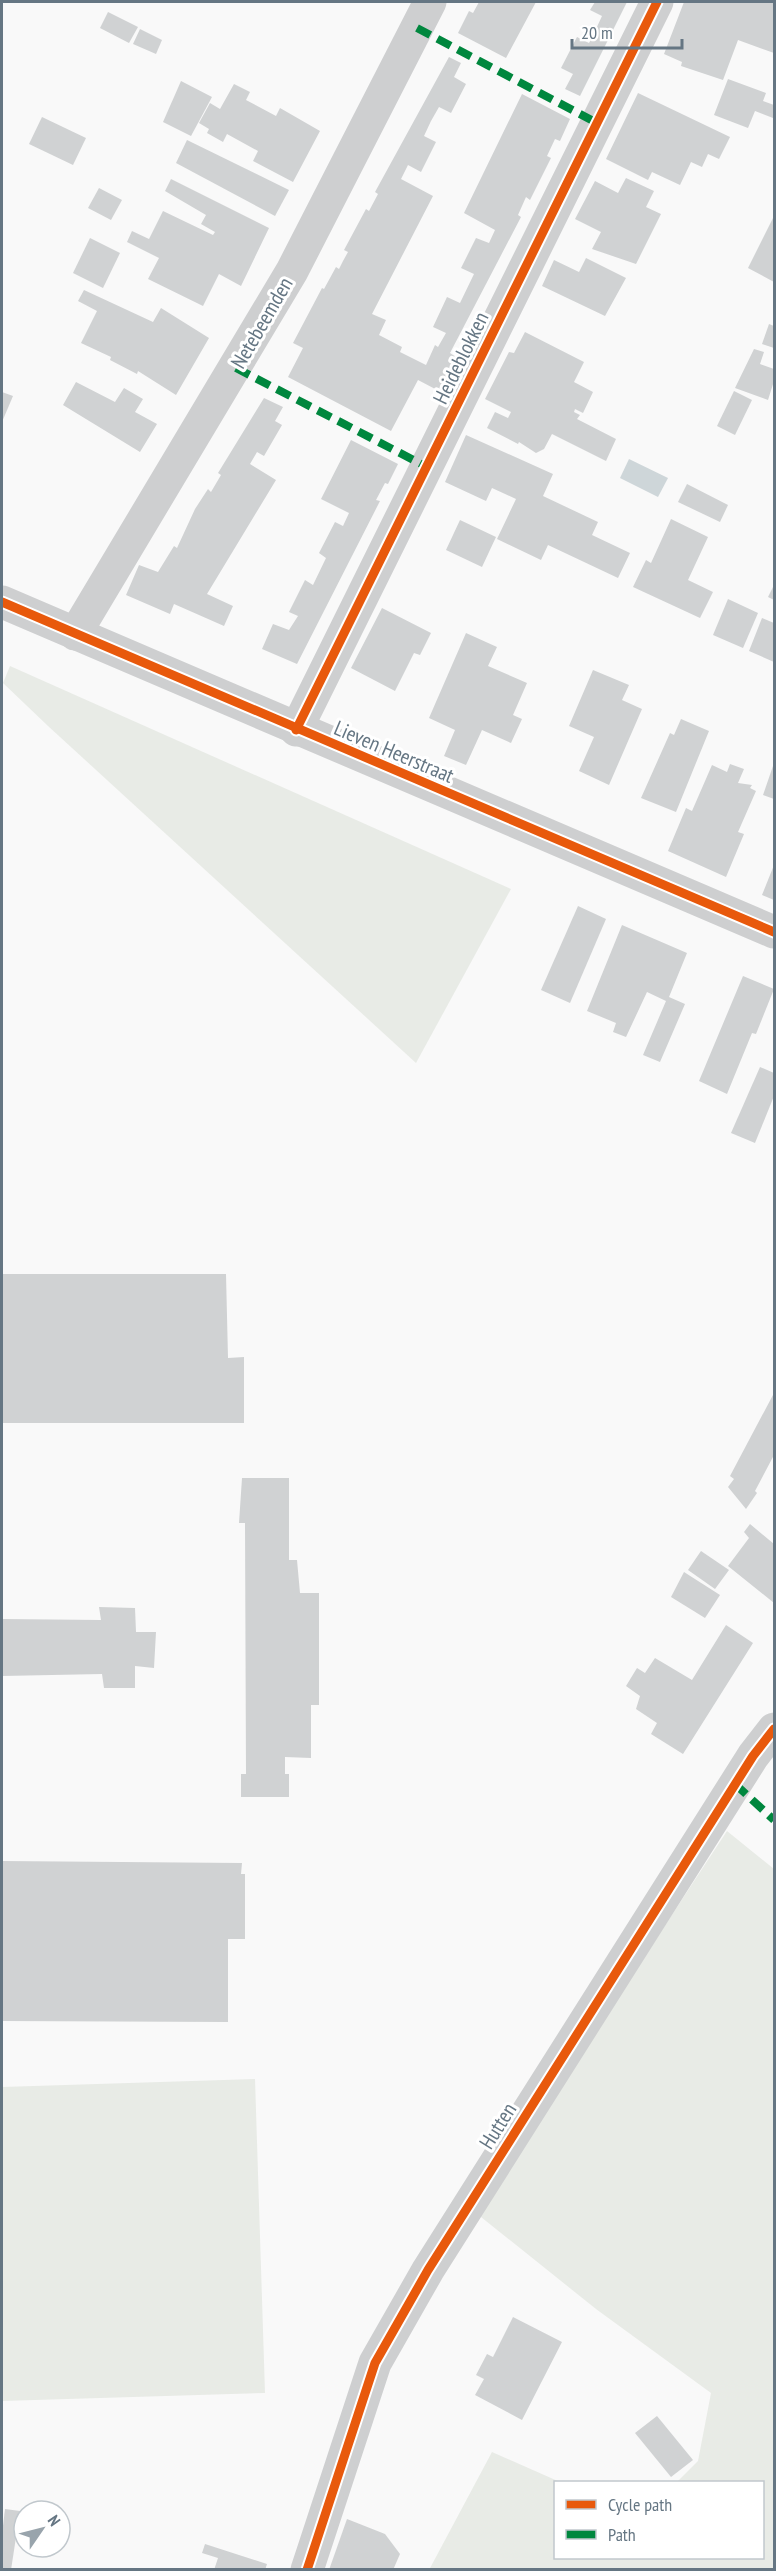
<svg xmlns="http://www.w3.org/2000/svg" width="776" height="2571" font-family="'PT Sans Narrow',sans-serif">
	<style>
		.green { fill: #e8ebe6 }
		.water { fill: #ced6d9 }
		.building { fill: #d0d2d3 }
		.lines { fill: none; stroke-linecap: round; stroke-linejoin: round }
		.street { stroke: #cecfd0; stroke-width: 33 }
		.quiet { stroke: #00873e; stroke-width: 8; stroke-dasharray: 15 8; stroke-linecap: butt }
		.cycleway-casing { stroke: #fff; stroke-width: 13 }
		.cycleway { stroke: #e8590c; stroke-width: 9 }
		.labels { text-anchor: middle; stroke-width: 6; stroke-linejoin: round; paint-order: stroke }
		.street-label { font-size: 21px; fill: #657683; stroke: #fff }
	</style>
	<rect width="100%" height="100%" fill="#f9f9f9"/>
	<g class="green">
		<path d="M10,666l501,223 -95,174 -368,-337 -45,-43z"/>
		<path d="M727,1831l47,38v700l-345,1 63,-118 68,30h-4v76h206v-76h-85l21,-21 13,-68 -115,-84 -120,-96z"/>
		<path d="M255,2079l10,314 -263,8v-314z"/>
	</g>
	<path class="water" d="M629,459l39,19 -10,19 -38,-19z"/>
	<g class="building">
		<path d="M479,2h57l-30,56 -48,-25 11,-22 4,2z"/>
		<path d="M595,2h32l-47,94 -15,-7 8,-15 -12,-6 16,-31 12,6 7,-14 6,-13 -12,-6z"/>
		<path d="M684,2h90v51l-36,-13 -15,40 -42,-14 1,-4 -18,-8z"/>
		<path d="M108,12l30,15 -9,16 -29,-15z"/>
		<path d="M140,29l22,11 -6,14 -23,-10z"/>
		<path d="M449,57l12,6 -7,14 12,7 -15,29 -12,-6 -8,14 -7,15 12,6 -15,30 -13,-7 -7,14 32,17 -61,118 14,6 -7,15 23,12 -2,5 26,13 9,-20 3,2 8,-14 -13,-6 14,-30 13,6 14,-29 -13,-6 15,-30 13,5 6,-13 -31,-17 58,-119 48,25 -10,22 -5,-2 -8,17 4,2 -21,42 -4,-3 -8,18 3,2 -71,136 6,4 -17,34 -21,-11 -27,51 -103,-54 15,-29 -10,-5 29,-55 2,1 12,-22 3,2 4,-8 5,-9 -4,-2 22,-41 3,2 9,-17 -3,-2z"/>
		<path d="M728,79l38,14 -3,8 11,4 -1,13 -18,-7 -7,17 -34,-13z"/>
		<path d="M181,81l31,16 -21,39 -28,-14z"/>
		<path d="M234,84l16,8 -4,8 30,16 4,-8 40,23 -27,51 -40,-21 5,-10 -31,-17 -4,8 -16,-9 2,-4 -10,-6 11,-20 10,6z"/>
		<path d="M638,93l92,44 -11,22 -11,-5 -6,13 -11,-5 -11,23 -28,-13 -4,8 -42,-21z"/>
		<path d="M42,117l44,21 -13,27 -44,-21z"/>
		<path d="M187,140l102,50 -14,26 -99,-53z"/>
		<path d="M626,178l28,13 -8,16 15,7 -25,50 -44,-15 9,-17 -26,-13 20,-38 23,12z"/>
		<path d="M171,179l98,49 -28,58 -22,-12 -16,32 -55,-27 11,-21 -32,-16 5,-11 17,8 14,-28 50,24 2,-3 -14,-8 5,-9 -41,-24z"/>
		<path d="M99,188l23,12 -11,20 -23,-12z"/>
		<path d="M774,216v66l-26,-14z"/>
		<path d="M90,238l30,15 -17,35 -30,-15z"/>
		<path d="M586,258l40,20 -21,38 -63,-30 12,-26 25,12z"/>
		<path d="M84,290l69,32 8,-14 48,30 -33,57 -38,-24 -1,3 -27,-14 1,-3 -30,-14 16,-32 -19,-10z"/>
		<path d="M769,324l5,2v22l-12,-4z"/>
		<path d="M525,332l59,30 -10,20 19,10 -10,21 -8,-4 -1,3 6,3 -3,4 39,20 -10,22 -54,-27 -8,15 -8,4 -17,-11 -1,2 -31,-16 8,-16 13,6 3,-6 -26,-13 24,-47 5,1z"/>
		<path d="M754,349l10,3 -4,12 14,5v12l-6,19 -33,-12z"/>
		<path d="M76,382l39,20 9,-14 19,11 -8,13 22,12 -17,28 -77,-47z"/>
		<path d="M734,391l18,9 -17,35 -18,-9z"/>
		<path d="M2,392l11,4 -11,26z"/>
		<path d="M264,398l19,9 -8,14 7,4 -18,31 -7,-4 -7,12 26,16 -69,114 26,12 -9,20 -50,-22 -4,10 -44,-19 13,-30 19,7 16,-26 3,2 18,-39 13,-20 3,3 10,-17 -3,-2z"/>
		<path d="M466,435l87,39 -10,22 55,26 -6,13 38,18 -12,25 -70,-33 -7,15 -44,-21 19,-40 -24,-11 -6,13 -41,-19z"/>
		<path d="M351,440l47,24 -10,20 -3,-1 -9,17 4,1 -83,163 -35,-15 11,-25 16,6 9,-14 -9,-4 16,-32 8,5 13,-27 -7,-5 16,-31 8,4 6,-13 -28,-14z"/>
		<path d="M687,484l41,21 -8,17 -42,-20z"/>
		<path d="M671,519l37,18 -20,43 25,12 -13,26 -67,-31 13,-27 5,3z"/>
		<path d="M460,520l36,17 -14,30 -36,-17z"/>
		<path d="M774,585v15l-6,-3z"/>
		<path d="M728,599l30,14 -15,35 -30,-13z"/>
		<path d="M382,608l49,25 -11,22 -6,-2 -19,38 -44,-23z"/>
		<path d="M762,618l12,5v39l-25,-11z"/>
		<path d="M466,633l31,14 -9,19 39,17 -14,32 9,4 -11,24 -29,-13 -16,35 -22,-9 11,-26 -26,-12z"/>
		<path d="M593,670l36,15 -7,15 20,9 -33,76 -30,-14 15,-34 -25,-11z"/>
		<path d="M681,719l28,12 -33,81 -35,-14 29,-65 4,2z"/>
		<path d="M774,763v36l-11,-4z"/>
		<path d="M730,764l14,5 -6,14 14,2 -2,3 6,3 -18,41 6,2 -18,43 -58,-26 18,-43 6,3 20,-46 15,7z"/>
		<path d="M774,865v35l-12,-5z"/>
		<path d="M578,906l28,13 -36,84 -29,-13z"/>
		<path d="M622,925l65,28 -18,44 16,7 -25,58 -17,-7 23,-54 -19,-9 -21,45 -13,-5 3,-9 -29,-12z"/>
		<path d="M743,976l31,13 -18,45 -4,-1 -25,61 -28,-13z"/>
		<path d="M760,1067l14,6v23l-19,47 -24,-10z"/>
		<path d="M2,1274h224l2,84 16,-1v66h-242z"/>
		<path d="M774,1393v62l-19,36 2,2 -11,16 -18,-22 6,-8 -4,-3z"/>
		<path d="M242,1478h47v82h8l3,33h19v112h-8v53l-26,-1v17h4v23h-48v-23h5l-1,-251h-6z"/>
		<path d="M750,1524l24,20v59l-46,-37 21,-28 -5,-6z"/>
		<path d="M701,1551l28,19 -14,19 -27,-19z"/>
		<path d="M684,1572l36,23 -15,23 -34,-21z"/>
		<path d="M99,1607l36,1 1,24h20l-2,36 -19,-2v22h-31l-2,-14 -100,2v-57l99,1z"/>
		<path d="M726,1625l27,18 -70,111 -32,-20 6,-11 -21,-14 4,-13 -14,-10 11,-18 8,5 10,-15 37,22z"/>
		<path d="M2,1861l240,2 -1,11h4v65h-17v83l-226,-1z"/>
		<path d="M513,2317l49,25 -40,78 -47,-25 9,-16 -8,-4 11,-21 6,3z"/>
		<path d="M657,2416l36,44 -22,17 -36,-44z"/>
		<path d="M5,2509l15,2 -9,59h-9v-36z"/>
		<path d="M347,2519l38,15 15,20 -7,16h-64z"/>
		<path d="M205,2544l62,20 -2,6h-51l4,-12 -16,-5z"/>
	</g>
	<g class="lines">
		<g class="street">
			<path d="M2,602l772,330"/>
			<path d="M75,634l217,-363 138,-269"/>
			<path d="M296,730l361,-728"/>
			<path d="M307,2570l68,-207 53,-93 325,-514 21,-27"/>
		</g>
		<g class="quiet">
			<path d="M417,28l180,95"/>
			<path d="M236,368l191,99"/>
			<path d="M735,1784l39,36"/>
		</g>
		<defs>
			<g id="cycleway">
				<path d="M2,602l772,330"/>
				<path d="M296,730l361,-728"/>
				<path d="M307,2570l68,-207 53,-93 325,-514 21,-27"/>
			</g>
		</defs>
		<use href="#cycleway" class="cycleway-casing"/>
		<use href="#cycleway" class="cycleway"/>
	</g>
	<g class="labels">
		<g class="street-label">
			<text transform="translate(262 323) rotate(-60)" y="7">Netebeemden</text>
			<text transform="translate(461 358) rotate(-64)" y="7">Heideblokken</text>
			<text transform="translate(394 752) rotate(23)" y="7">Lieven Heerstraat</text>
			<text transform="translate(498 2126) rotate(-58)" y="7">Hutten</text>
		</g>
	</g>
	<rect width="776" height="2571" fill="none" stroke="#657683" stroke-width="6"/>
	<rect x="554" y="2481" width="210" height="78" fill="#ffffff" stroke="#c1c8cd" stroke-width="1.5"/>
	<rect x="566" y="2500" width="30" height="9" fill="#e8590c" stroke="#c1c8cd" stroke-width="1.5"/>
	<text x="608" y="2511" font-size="18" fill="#657683">Cycle path</text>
	<rect x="566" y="2530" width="30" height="9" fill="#00873e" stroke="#c1c8cd" stroke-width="1.5"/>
	<text x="608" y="2541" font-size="18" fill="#657683">Path</text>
	<g transform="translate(42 2529) rotate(55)"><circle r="28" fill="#ffffff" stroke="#c1c8cd" stroke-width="1.5"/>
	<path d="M0-4.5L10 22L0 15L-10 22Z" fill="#99a4ac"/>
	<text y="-9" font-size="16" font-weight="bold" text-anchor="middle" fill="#657683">N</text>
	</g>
	<path d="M572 39v9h110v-9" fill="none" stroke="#657683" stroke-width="3"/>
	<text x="581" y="39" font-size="18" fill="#657683" stroke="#ffffff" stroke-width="4.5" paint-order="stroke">20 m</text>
</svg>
